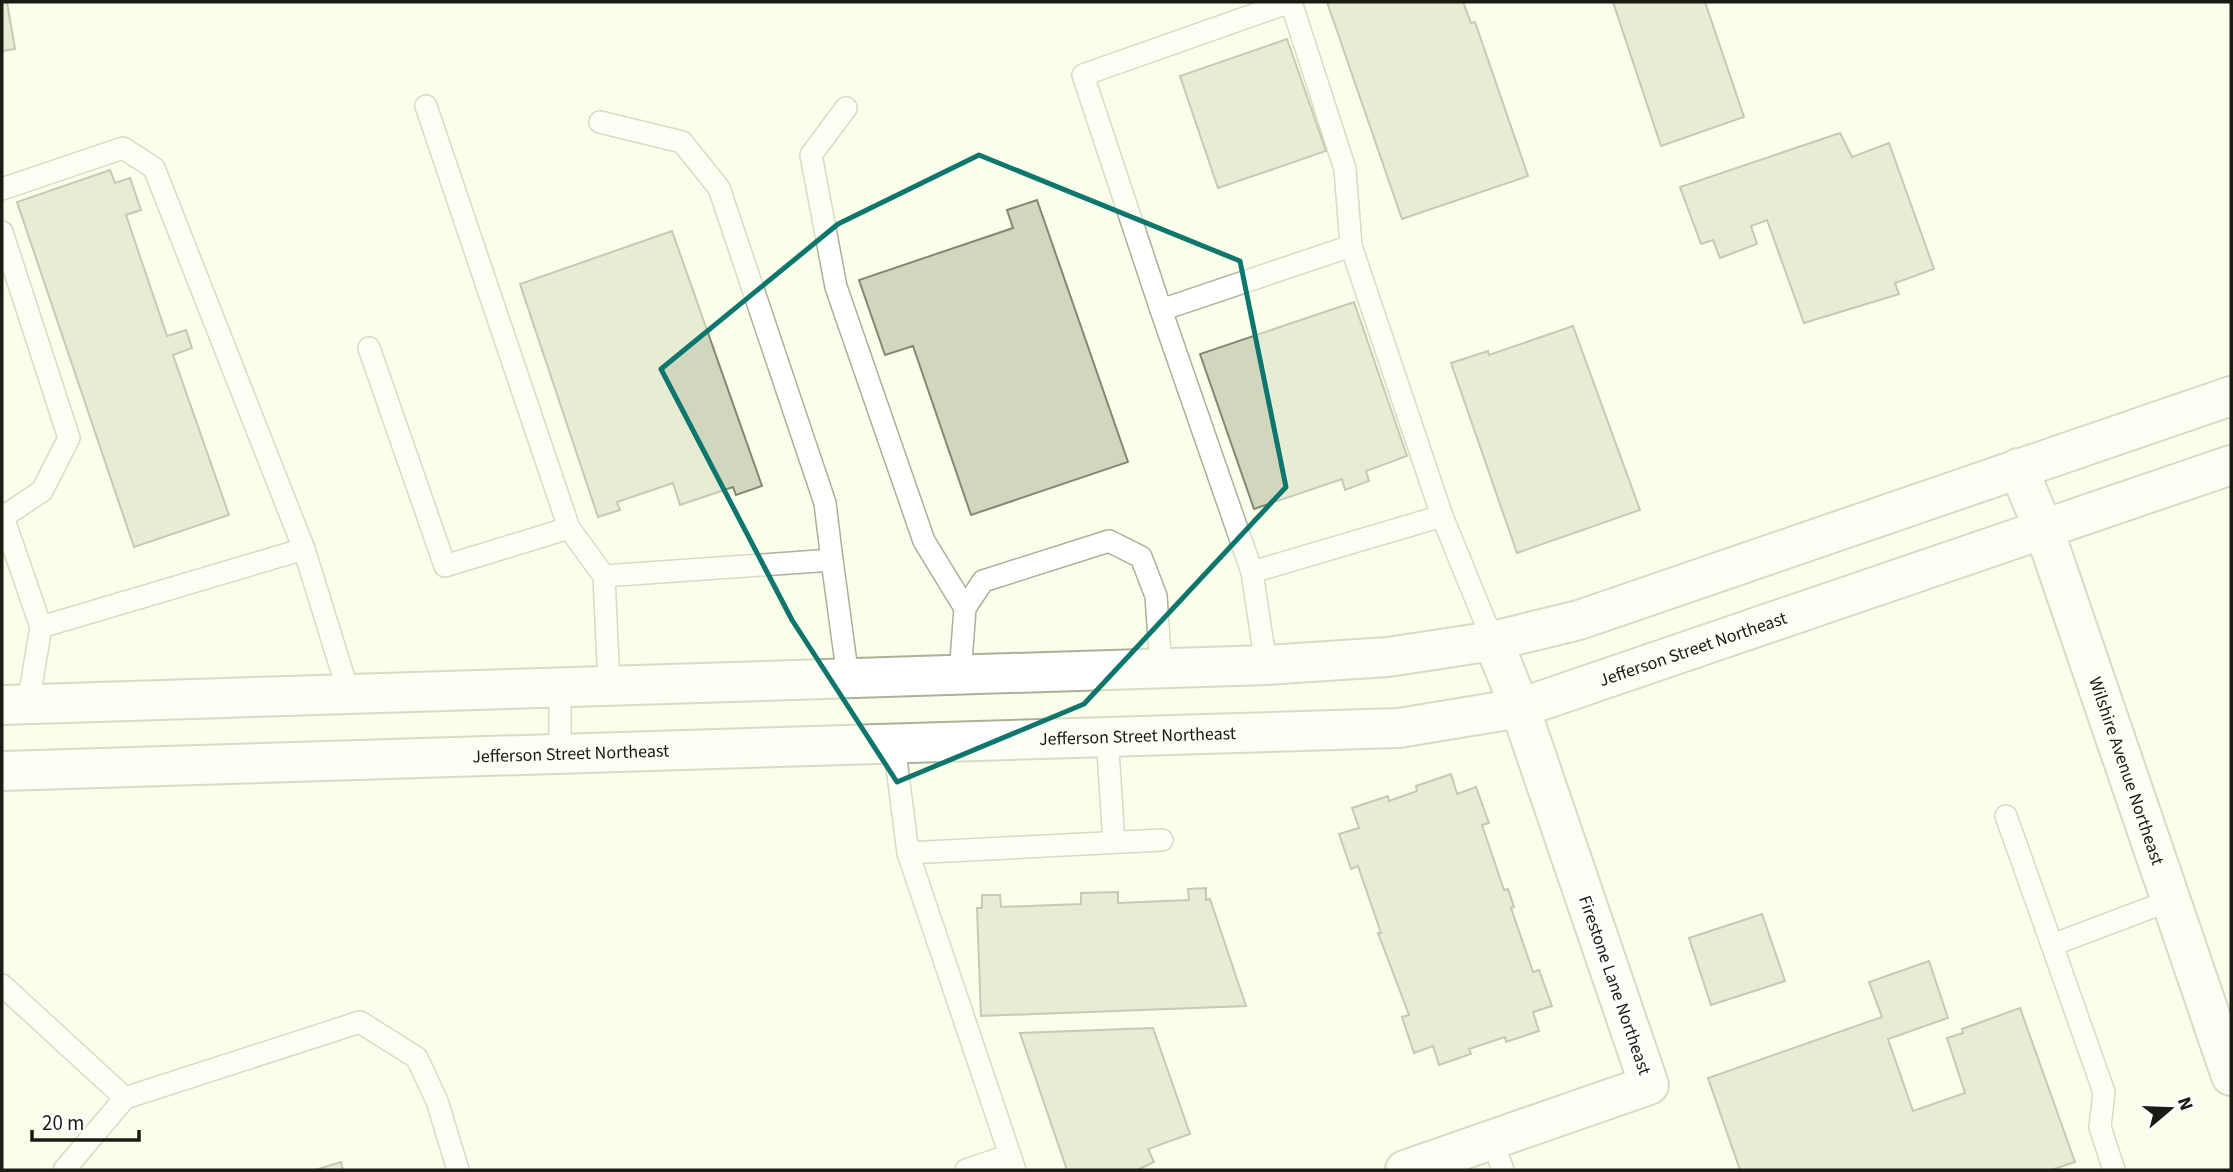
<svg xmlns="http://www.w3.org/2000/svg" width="2233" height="1172" font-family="'Source Sans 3',sans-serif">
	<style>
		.building { fill: #d0d7bd; stroke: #838971; stroke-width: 2 }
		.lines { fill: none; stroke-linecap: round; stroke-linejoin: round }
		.service-casing { stroke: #aab198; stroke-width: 24 }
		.minor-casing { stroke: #aab198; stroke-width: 42 }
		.tertiary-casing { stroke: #aab198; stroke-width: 42 }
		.secondary-casing { stroke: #aab198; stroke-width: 42 }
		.service { stroke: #fff; stroke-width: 21 }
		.minor { stroke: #fff; stroke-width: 38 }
		.tertiary { stroke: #fff; stroke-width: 38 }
		.secondary { stroke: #fff; stroke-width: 38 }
		.marked { fill: none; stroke: #0f766e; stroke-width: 5; stroke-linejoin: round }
		.labels { text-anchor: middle; stroke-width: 7; stroke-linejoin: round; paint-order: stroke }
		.street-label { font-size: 18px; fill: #191c12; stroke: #fff }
	</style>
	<rect width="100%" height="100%" fill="#f9ffea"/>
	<g class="building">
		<path d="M2,2h5l8,47 -13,2z"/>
		<path d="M1327,2h136l8,21 4,-1 53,154 -126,43z"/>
		<path d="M1613,2h92l39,115 -83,29z"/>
		<path d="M1287,39l39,112 -108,37 -38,-112z"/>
		<path d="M1840,133l12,24 37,-14 45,126 -39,14 4,11 -95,29 -37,-103 -16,6 6,18 -37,14 -7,-18 -12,4 -21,-57z"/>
		<path d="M110,170l5,13 15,-5 11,32 -15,5 41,121 19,-6 6,18 -19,7 56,160 -95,32 -117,-345z"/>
		<path d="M1037,200l91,262 -157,53 -58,-169 -28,9 -26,-75 154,-52 -6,-18z"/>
		<path d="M672,231l90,255 -26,9 -3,-8 -53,18 -7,-22 -56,19 3,8 -22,7 -78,-233z"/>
		<path d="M1354,302l53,154 -41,15 3,10 -24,9 -3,-11 -88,30 -54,-155z"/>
		<path d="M1573,326l67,184 -123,43 -66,-190 37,-12 1,4z"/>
		<path d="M1451,774l6,20 19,-7 13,36 -7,2 22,65 4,-1 6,18 -3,1 22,64 6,-2 13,36 -19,6 6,19 -33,11 -1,-5 -36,12 2,5 -32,11 -6,-19 -19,7 -12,-36 7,-2 -31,-82h3l-23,-67 -7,3 -12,-35 20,-6 -7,-20 36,-12 1,5 28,-10 -1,-5z"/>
		<path d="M1206,888v12l4,-1 36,107 -265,10 -4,-108h5v-13h18l1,12 80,-3v-11l37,-1v11l71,-3 -1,-11z"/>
		<path d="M1762,914l23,67 -74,24 -22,-67z"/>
		<path d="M1929,961l19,57 -60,21 25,72 52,-18 -18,-55 16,-5 -1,-4 58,-21 55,154 -24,8h-311l-32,-92 174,-61 -13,-35z"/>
		<path d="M1153,1028l37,106 -42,15 6,13 -17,8h-70l-47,-137z"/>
		<path d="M341,1162l2,8h-28z"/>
	</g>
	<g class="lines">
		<defs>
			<g id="service">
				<path d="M1291,2l54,167 6,77 91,270 51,125"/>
				<path d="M426,106l143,422"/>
				<path d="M846,108l-35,47 25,132 88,254 41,67"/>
				<path d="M600,122l82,20 37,46 106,315 7,57"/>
				<path d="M2,189l121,-41 31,20 150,381"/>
				<path d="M2,232l67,206 -27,53 -39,26"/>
				<path d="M1161,310l-78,-235 207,-73"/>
				<path d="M369,348l76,218 124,-38 35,48"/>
				<path d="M2,514l39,113"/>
				<path d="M1252,572l190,-56"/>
				<path d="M1266,665l-14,-93 -91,-262 190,-64"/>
				<path d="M960,675l5,-67 18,-27 126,-40 32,16 15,39 5,72"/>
				<path d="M609,686l-5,-110 228,-16 16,118"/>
				<path d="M28,704l13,-77 263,-78 45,145"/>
				<path d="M1107,736l7,106"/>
				<path d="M894,743l14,110 107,317"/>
				<path d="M560,754v-67"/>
				<path d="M2006,816l46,129"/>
				<path d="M908,853l254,-13"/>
				<path d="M2,985l123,113 -61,72"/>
				<path d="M125,1098l235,-76 57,36 20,43 21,69"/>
				<path d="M1492,1140l11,30"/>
				<path d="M966,1170l44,-15"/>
				<path d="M2114,1170l-14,-43 4,-35 -52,-147 119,-45"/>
			</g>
			<path id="minor" d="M1405,1170l244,-85 -129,-377 -27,-67"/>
			<g id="tertiary">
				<path id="s1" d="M2018,468l26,62 187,546"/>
			</g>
			<g id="secondary">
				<path d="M2,705l1264,-40 122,-8 105,-16 86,-21 652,-224"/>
				<path id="s2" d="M2,771l1397,-43 121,-20 711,-243"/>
			</g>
		</defs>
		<use href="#service" class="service-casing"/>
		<use href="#minor" class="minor-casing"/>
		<use href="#tertiary" class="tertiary-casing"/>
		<use href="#secondary" class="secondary-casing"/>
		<use href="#service" class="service"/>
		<use href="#minor" class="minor"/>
		<use href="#tertiary" class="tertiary"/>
		<use href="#secondary" class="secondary"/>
	</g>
	<path d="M0 0H2233V1172H0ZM979,155l261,106 46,226 -202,217 -187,78 -105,-162 -131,-251 177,-145z" fill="#f9ffea" fill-opacity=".55" fill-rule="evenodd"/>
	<path class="marked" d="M979,155l261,106 46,226 -202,217 -187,78 -105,-162 -131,-251 177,-145z"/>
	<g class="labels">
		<g class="street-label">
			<text dy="6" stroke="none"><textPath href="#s2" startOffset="1703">Jefferson Street Northeast</textPath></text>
			<text dy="6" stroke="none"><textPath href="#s2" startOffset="1136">Jefferson Street Northeast</textPath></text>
			<text dy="6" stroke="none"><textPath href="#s2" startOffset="569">Jefferson Street Northeast</textPath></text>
			<text dy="6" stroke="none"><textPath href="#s1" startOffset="322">Wilshire Avenue Northeast</textPath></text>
			<text transform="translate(1615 985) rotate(71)" y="6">Firestone Lane Northeast</text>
		</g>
	</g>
	<rect width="2233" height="1172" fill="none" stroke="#191c12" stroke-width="7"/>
	<g transform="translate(2170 1109) rotate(71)" stroke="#ffffff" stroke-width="5" paint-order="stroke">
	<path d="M0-5L12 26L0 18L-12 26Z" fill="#191c12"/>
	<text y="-10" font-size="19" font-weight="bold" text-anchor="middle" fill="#191c12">N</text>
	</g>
	<path d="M32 1130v10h107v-10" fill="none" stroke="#191c12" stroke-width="3.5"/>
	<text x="42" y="1130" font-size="21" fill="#191c12" stroke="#ffffff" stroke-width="5" paint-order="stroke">20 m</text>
</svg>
